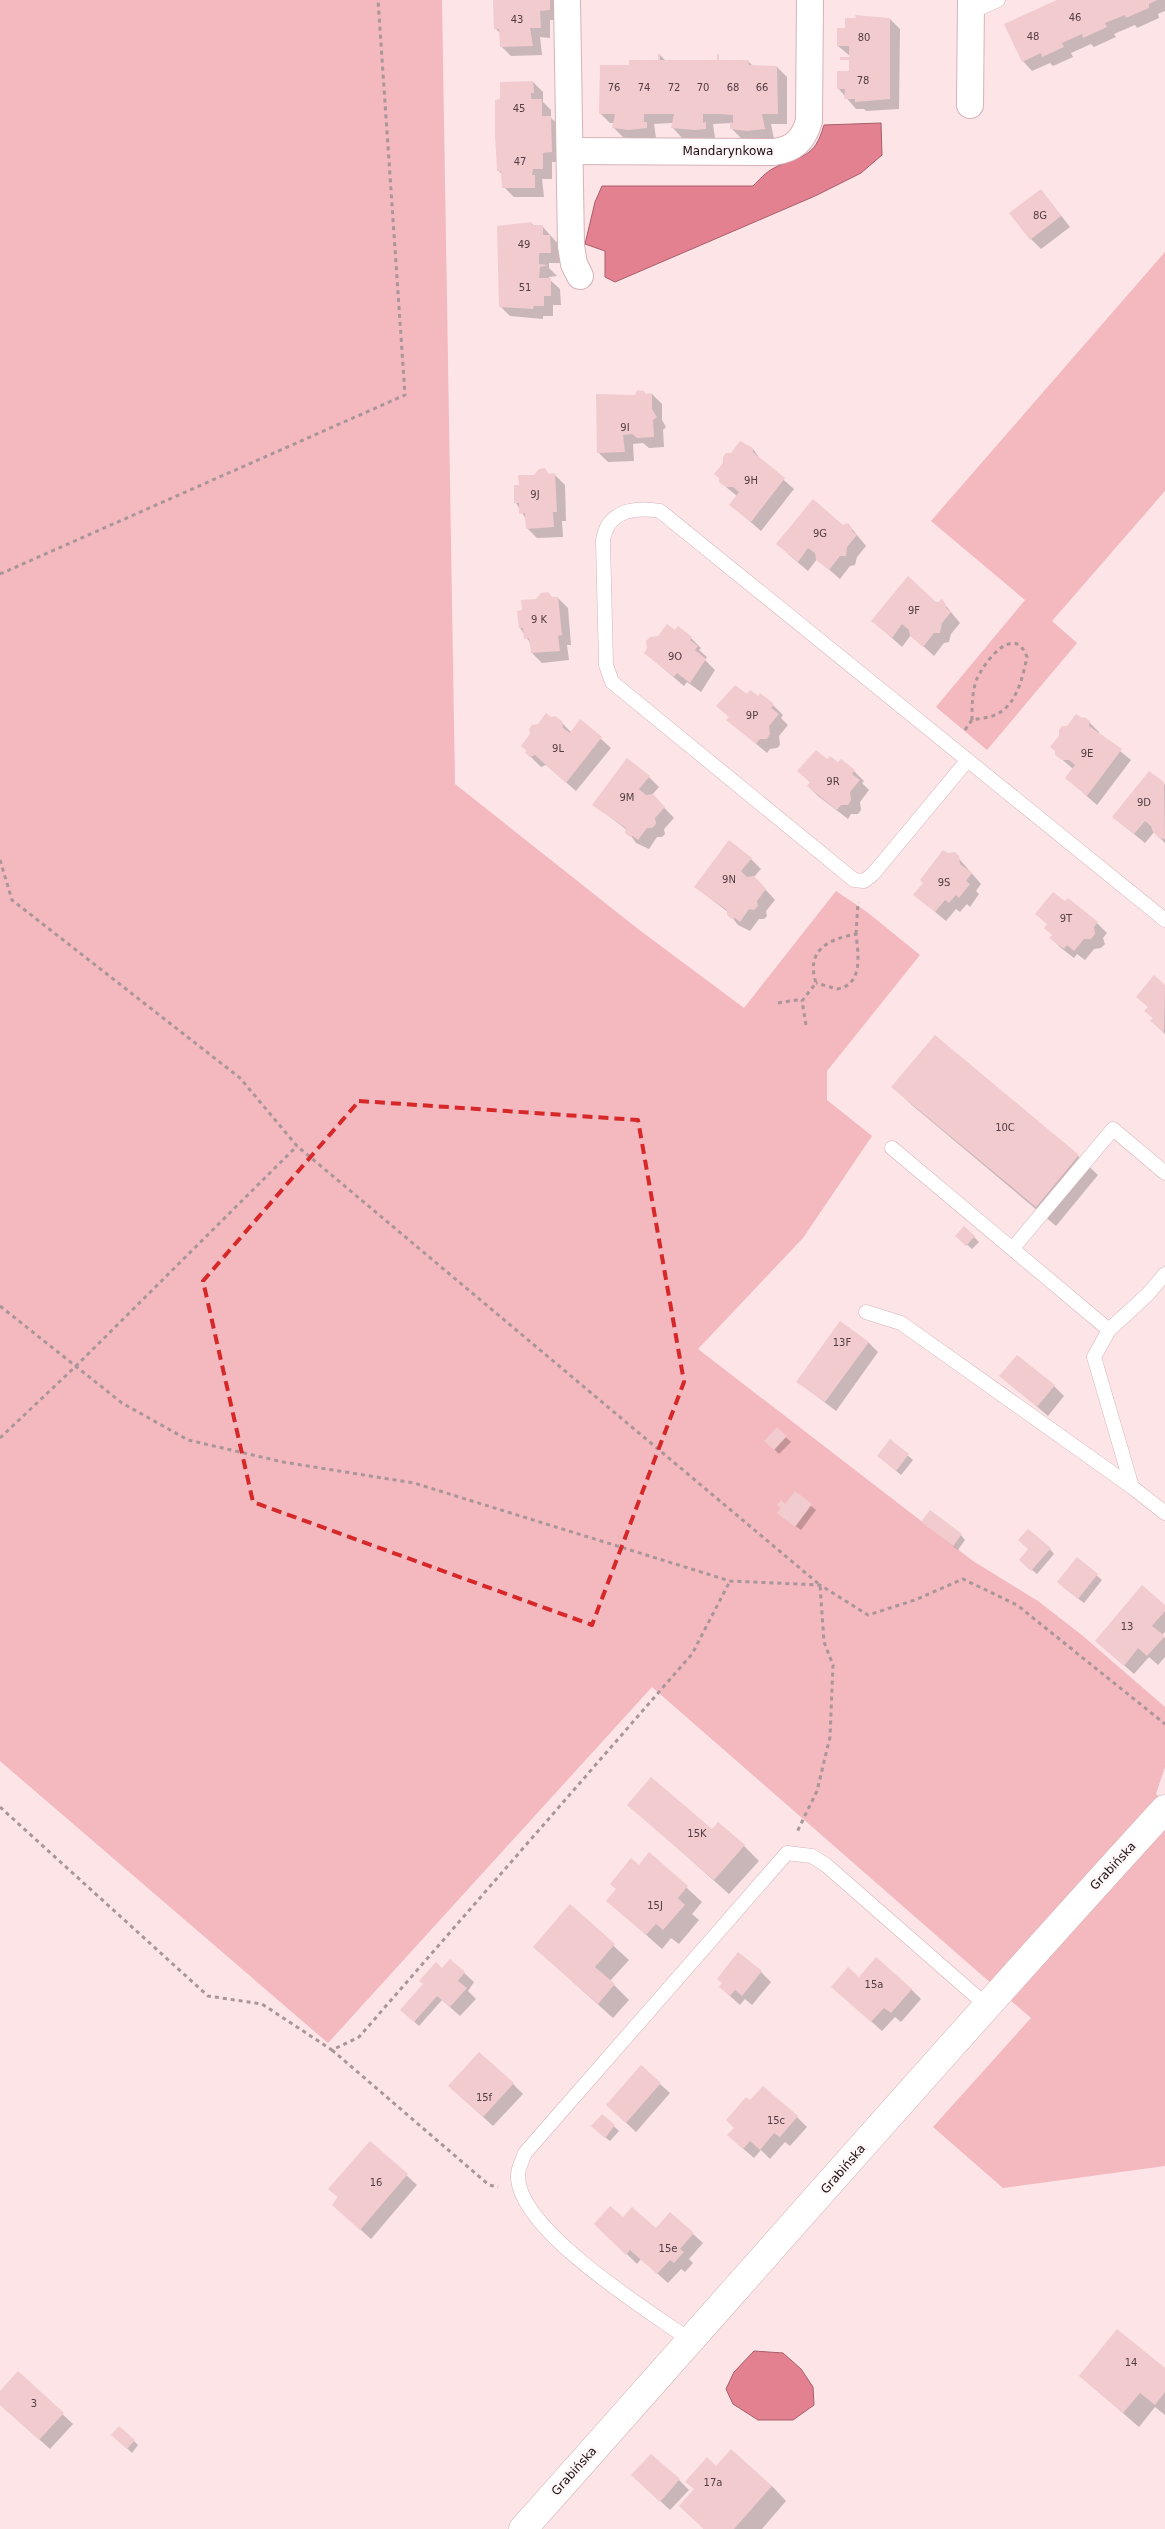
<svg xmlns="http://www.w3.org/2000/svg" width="1165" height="2529" font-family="'DejaVu Sans',sans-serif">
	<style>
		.green { fill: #f4b8bf }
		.water { fill: #e48191; stroke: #a85e6a }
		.shadow { fill: #0003 }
		.building { fill: #f2cbcf }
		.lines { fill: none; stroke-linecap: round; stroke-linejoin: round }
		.service-casing { stroke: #d7b2b6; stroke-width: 15 }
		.minor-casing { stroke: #d7b2b6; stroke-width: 28 }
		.tertiary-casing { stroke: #d7b2b6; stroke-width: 29 }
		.path { stroke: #a99698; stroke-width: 3; stroke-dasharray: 4 4; stroke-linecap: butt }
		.service { stroke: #fff; stroke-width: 14 }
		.minor { stroke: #fff; stroke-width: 26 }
		.tertiary { stroke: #fff; stroke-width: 28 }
		.marked { fill: none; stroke: #d62828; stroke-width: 4; stroke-dasharray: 10 6; stroke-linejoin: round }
		.labels { text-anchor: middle; stroke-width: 5; stroke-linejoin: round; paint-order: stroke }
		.number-label { font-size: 10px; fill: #513d40 }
		.street-label { font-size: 12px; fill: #1b0e10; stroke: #fef6f7 }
	</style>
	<rect width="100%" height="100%" fill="#fce4e7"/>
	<g class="green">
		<path d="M0,0h442l13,784 183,145 106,79 92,-117 31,21 53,43 -93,116v29l45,36 -69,102 -105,111 275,212 65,40 45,35 82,71v60l-9,27 9,8v364l-162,22 -70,-61 98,-109 -379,-331 -324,356 -328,-282z"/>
		<path d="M1165,252v239l-113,130 25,22 -90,107 -51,-43 89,-107 -94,-79z"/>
	</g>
	<g class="water">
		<path d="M881,123l1,32 -21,18 -46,23 -200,86 -10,-5v-26l-20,-7 10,-42 7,-16h151c6,-6 13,-14 21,-18 28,-14 40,-8 50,-43z"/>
		<path d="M754,2351l29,2 18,16 12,18 1,18 -21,15h-35l-25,-16 -7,-15 8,-17z"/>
	</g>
	<g class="shadow">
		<path d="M495,0h64v20h-9v18l-10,-1 2,18 -31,1 -10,-10v-12l-6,-6z"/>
		<path d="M1061,0h104v11l-7,3 1,4 -22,10 -2,-3 -21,9 2,3 -22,10 -3,-3 -20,9 2,4 -20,9 -3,-3 -18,8 -9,-10z"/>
		<path d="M857,19h33l10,10 -1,80 -33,2 -2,-2h-8l-18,-21 12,-16v-16l-12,-10 8,-17z"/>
		<path d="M660,55l6,6h82l5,5 24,1 10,10v47h-16l3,15 -16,2 -17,-3 -10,-10v-5l-18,1 2,14 -16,2 -17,-2 -9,-10v-5h-2l-17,1 2,14 -16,2 -17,-3 -10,-10 1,-4h-4l-10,-10 30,-47 29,-5z"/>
		<path d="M533,82l10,10v10l8,8v8l10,9 1,35h-10v17h-10l2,18h-30l-10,-10 -1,-12 -5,-5z"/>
		<path d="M1041,190l29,37 -29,22 -10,-10z"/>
		<path d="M532,224l3,2h7l18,20v17h-11v5l8,8 -8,1v2l11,10 1,16h-8v11h-10v3l-33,-3 -10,-10z"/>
		<path d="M652,394l10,10v16l4,7 -3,3 1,17 -15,1 -6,-5 -10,1 1,17 -26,1 -10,-10 38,-56z"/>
		<path d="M753,449l9,12 32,28 -33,42 -30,-26 6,-9 -17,-14 5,-19z"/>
		<path d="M550,475h5l10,10 1,36h-4l1,16 -26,1 -10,-10 -1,-9 -10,-16 4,-17z"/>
		<path d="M848,524l18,22 -9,11 -2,8 -5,1 -10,13 -23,-20 -9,12 -20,-17z"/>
		<path d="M552,598h6l10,10 3,37h-4l2,15 -27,3 -10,-10 -1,-9 -11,-16z"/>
		<path d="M942,601l18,22 -9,11 -2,8 -5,1 -10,13 -23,-21 -9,12 -30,-27z"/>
		<path d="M675,632l16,6 10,10 -2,2 8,7 -2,3 10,10 -14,22 -14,-10 -3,4 -39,-33z"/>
		<path d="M747,696l26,9 10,10 -2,3 7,7 -9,11 1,9 -3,3 -7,1 -3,4 -39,-33z"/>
		<path d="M551,718l10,4 11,11 9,-12 30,27 -35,43 -30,-26 -5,2 -14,-14z"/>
		<path d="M1089,722l10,10v2l32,26 -34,45 -31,-27 7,-9 -16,-14 11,-27z"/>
		<path d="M828,761l26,10 10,10 -2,2 7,7 -9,12 1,8 -3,4h-7l-3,5 -30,-23 -10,-10 3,-3 -13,-12z"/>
		<path d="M649,777l10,10 -7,8 22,23 -10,11 1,5 -3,3h-5l-8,12 -13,-6 -9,-13 -33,-25z"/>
		<path d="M1163,783l2,2v58l-11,-11 -9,11 -32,-26z"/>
		<path d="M954,853l27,31 -5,7 3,3 -9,13 -3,-3 -7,8 -4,-3 -10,12 -31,-26 33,-40z"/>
		<path d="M751,859l10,10 -7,8 21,23 -9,11 1,5 -3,3h-5l-9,12 -12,-6 -10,-13 -33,-25z"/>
		<path d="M1097,923l10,10 -4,5 2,6 -4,4 -7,1 -9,11 -8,-6 -3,4 -13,-10 -10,-10 2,-3 -5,-10z"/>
		<path d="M1154,977l11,9v48l-13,-13 2,-2 -8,-8 3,-3 -11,-11z"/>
		<path d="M935,1037l143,119 20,19 -42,51 -143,-120 -20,-19z"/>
		<path d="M957,1236l17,1 5,5 -7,7z"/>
		<path d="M868,1342l10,10 -42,59 -38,-29z"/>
		<path d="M1001,1376l53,10 10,10 -16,20z"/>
		<path d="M777,1429l14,13 -12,12 -13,-13z"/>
		<path d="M891,1441l22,19 -12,15 -18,-15z"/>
		<path d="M795,1493l21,17 -15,20 -18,-13 2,-11z"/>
		<path d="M927,1526l34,9 4,5 -7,10z"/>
		<path d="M1050,1549l4,5 -17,20 -12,-10z"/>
		<path d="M1077,1559l25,21 -18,23 -21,-16z"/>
		<path d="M1165,1606v26l-3,3 3,3v19l-7,8 -9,-8 -15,17 -38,-33z"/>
		<path d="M629,1805l83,26 32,15 15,15 -30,33z"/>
		<path d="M650,1854l52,48 -10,12 7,6 -20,24 -8,-6 -9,11 -54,-48z"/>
		<path d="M570,1906l59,54 -19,21 19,19 -16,18 -79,-71z"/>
		<path d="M450,1960l24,22 -6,9 8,8 -16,17 -18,-16 -23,26 -12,-11z"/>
		<path d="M761,1972l10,10 -19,23 -7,-6 -5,6 -20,-18z"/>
		<path d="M859,1979l52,10 10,10 -20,23 -6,-5 -13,14 -49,-44z"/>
		<path d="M513,2084l10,10 -30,32 -33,-30z"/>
		<path d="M660,2084l10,9 -34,39 -29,-27z"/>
		<path d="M750,2102l47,15 10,10 -17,19 -5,-4 -15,17 -9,-9 -7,8 -15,-13 -4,-17z"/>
		<path d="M602,2115l17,16 -9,10 -13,-10z"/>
		<path d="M370,2142l47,43 -46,54 -28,-25 -4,-16z"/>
		<path d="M623,2219l33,11 37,4 10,9 -14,16 4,4 -8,9 -4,-3 -13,14 -27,-24 -4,5 -41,-40z"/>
		<path d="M1165,2370v45l-10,-8 -16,20 -59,-51z"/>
		<path d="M18,2373l55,51 -23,25 -50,-45v-12z"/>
		<path d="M117,2439l17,2 4,4 -6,8z"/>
		<path d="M716,2468l56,18 14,15 -24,28h-58l-24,-23z"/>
		<path d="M679,2480l10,10 -19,20 -27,-25z"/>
	</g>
	<g class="building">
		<path d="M493,0h57v10l-10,1 1,17h-11l3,18 -33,1 -1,-18h-5z"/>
		<path d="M1057,0h100l-8,4v4l-23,10 -1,-3 -20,8 2,4 -24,11 -1,-4 -20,9 2,4 -22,10 -1,-4 -19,9 -18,-38z"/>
		<path d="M855,15l35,3v81l-35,3v-3h-11l1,-10h-8v-18h12v-11h-9v-3h9v-11h-12v-18h8v-10h11z"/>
		<path d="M658,53l2,1v6h57v-6h2v6h29l1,5 28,1 1,48h-16l3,15 -18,2 -17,-2v-7l3,1v-8l-14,-1h-16v9l3,-1v7l-11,1 -24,-2 3,-14h-30v8h3v6l-18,2 -17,-2 3,-14h-16l1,-49h29v-5h29z"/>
		<path d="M533,81l1,12h-3v6h11v17h9l1,36 -9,1v16h-10l-1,6h3v13h-33l-1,-17h-4l-2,-37v-34l5,-1v-17z"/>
		<path d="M1041,189l20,27 -31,24 -21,-27z"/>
		<path d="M532,222v3h11v10h7l1,18h-12v11l9,1 -8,2 -1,11h12v18h-7v10h-10l-1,3 -34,-2 -2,-81z"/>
		<path d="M637,390l7,1 2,3 6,-1v16l5,8 -4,3 1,17 -17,1 -5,-4 -9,1 2,17 -28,1 -1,-59 39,1z"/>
		<path d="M740,441l13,7v4l32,26 -34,44 -22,-17 10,-13 -6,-5h-7l-7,-5v-4l-5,-4 9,-11v-6l3,-4h5z"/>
		<path d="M545,468l4,6 6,-1 2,39h-4l1,15 -28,2 -1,-16 -6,1v-11h-5v-18h5l-1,-10h16l5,-6z"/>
		<path d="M813,499l30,26 5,-2 4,5v3l5,4 -10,12 -1,9h-6l-11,14 -13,-10 -1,-7 -7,-5 -10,14 -22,-18z"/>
		<path d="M908,576l29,27 5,-4 4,6v3l5,4 -9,11 -2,10h-6l-11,14 -13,-11 -1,-6 -7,-6 -10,14 -21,-17z"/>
		<path d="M548,592l4,5h6l4,38 -4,1 2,15 -29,2 -2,-15 -5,1 -1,-11h-4l-2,-17 5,-1 -1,-10 15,-1 5,-6z"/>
		<path d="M667,624l8,6 3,-4 14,11 -2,3 8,6 -3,4 11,9 -16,24 -13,-10 -3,4 -30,-24 3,-5 -1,-7 4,-4 8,-1z"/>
		<path d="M735,685l12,9 3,-4 8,6 2,-3 14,11 -3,4 8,6 -10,12 1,8 -3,5h-7l-4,5 -30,-24 3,-3 -13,-11z"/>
		<path d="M546,713l5,4 4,-1 7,5 1,7 7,5 10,-14 22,18 -36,46 -31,-28 -5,2 -5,-4 1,-3 -5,-4 9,-12 -1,-5 3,-4 6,-1z"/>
		<path d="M1076,714l6,4 2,-1 6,4 -1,5 33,23 -35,47 -22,-18 10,-13 -6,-5h-7l-7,-5v-4l-5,-4 9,-11v-6l3,-4h5z"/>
		<path d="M816,750l11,9 3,-3 8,6 3,-3 14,11 -3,4 8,6 -10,12 1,8 -3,5h-7l-4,5 -30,-24 3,-4 -13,-11z"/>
		<path d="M627,758l23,18 -11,13 7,6 7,-1 12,13 -10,11 1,6 -4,4h-5l-9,12 -5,-4 -3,1 -5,-4 1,-5 -34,-23z"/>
		<path d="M1149,771l15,11 1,57 -6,-1 -6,-6 -2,-6 -6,-5 -11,13 -22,-17z"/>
		<path d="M729,840l23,18 -11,13 6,6 7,-1 12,13 -9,12 1,5 -4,4 -5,-1 -9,13 -5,-4 -3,1 -5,-4v-5l-33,-23z"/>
		<path d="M943,850l5,3 7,-1 4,4 1,8 12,9 -6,8 4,3 -11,14 -3,-3 -7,8 -4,-3 -10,12 -22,-17 10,-12 -3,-3z"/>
		<path d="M1053,892l12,9 3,-3 30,24 -4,5 1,7 -4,5h-7l-10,12 -7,-6 -3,4 -15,-11 3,-3 -8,-7 3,-4 -12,-10z"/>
		<path d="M1154,975l11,10 -1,47 -14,-11 3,-3 -9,-7 4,-4 -12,-10z"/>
		<path d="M935,1035l144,120 -43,52 -145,-120z"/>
		<path d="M964,1226l11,10 -9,10 -11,-10z"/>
		<path d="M840,1321l29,21 -44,60 -29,-20z"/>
		<path d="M1017,1355l38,30 -18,22 -38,-31z"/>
		<path d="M777,1427l10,9 -13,14 -10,-9z"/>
		<path d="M890,1439l19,15 -13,17 -19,-15z"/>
		<path d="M795,1491l17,13 -17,23 -18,-14 4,-5 -4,-3 4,-5 4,4z"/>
		<path d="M930,1510l32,24 -9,12 -32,-24z"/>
		<path d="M1028,1529l23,19 -20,23 -12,-11 9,-11 -10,-9z"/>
		<path d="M1077,1557l21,17 -20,25 -21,-17z"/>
		<path d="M1142,1585l23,20v6l-13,15 13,10 -18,20 -9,-8 -14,18 -29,-25z"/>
		<path d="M651,1777l61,52 6,-7 27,23 -31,35 -87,-75z"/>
		<path d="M649,1852l39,34 -10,12 7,7 -22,25 -7,-6 -10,11 -40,-34 10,-12 -6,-5 21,-26 8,7z"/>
		<path d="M570,1904l45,40 -20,23 20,17 -17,20 -65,-57z"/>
		<path d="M738,1952l24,19 -20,25 -7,-6 -5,6 -11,-9 3,-4 -5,-4z"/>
		<path d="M876,1957l36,32 -21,24 -7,-5 -13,14 -40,-35 17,-20 11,10z"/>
		<path d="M450,1959l15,13 -7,9 9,7 -17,19 -13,-11 -23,26 -14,-12 23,-26 -4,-3 17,-19 6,6z"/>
		<path d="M479,2052l35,31 -31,34 -35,-31z"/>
		<path d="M641,2065l20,18 -35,40 -20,-18z"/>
		<path d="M763,2086l35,30 -18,21 -6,-4 -14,17 -10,-9 -7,8 -16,-14 7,-7 -8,-8 20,-23 4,3z"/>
		<path d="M602,2114l13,11 -10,13 -14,-12z"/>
		<path d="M370,2141l38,33 -48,56 -28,-25 6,-8 -10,-8z"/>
		<path d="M610,2206l13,11 9,-10 24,21 14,-16 24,21 -14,16 4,3 -10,11 -4,-3 -13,14 -27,-24 -4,5 -32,-31z"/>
		<path d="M1117,2329l48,39v24l-10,13 -15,-12 -17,20 -44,-37z"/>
		<path d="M18,2371l46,42 -25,27 -39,-35v-14z"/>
		<path d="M119,2426l16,14 -8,9 -16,-14z"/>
		<path d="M731,2449l41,37 -38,43h-30l-25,-23 15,-17 -9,-7 22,-25 9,9z"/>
		<path d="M651,2454l29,25 -20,23 -29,-27z"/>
	</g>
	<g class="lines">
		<defs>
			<g id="service">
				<path d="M971,12l27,-12"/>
				<path d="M966,762l-93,112 -9,7 -10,-1 -242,-198 -6,-17 -3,-124c4,-31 32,-34 57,-30l505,409"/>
				<path d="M892,1148l217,182"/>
				<path d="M1013,1248l100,-119 52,44"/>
				<path d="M1165,1274l-17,20 -39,36 -15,27 38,130 33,26"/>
				<path d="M866,1312l35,11 231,164"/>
				<path d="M690,2340c-41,-29 -174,-111 -172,-165 0,-7 5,-16 7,-22l262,-300 25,3 14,9 160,140"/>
			</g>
			<g id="minor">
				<path d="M567,0l4,246 3,18 6,12"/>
				<path d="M970,105l1,-105"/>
				<path d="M570,151l204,1c20,-3 29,-11 35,-31l1,-121"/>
			</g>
			<path id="tertiary" d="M523,2529c214,-240 425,-483 642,-720"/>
		</defs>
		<use href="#service" class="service-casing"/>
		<use href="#minor" class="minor-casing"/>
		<use href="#tertiary" class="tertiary-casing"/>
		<g class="path">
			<path d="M0,574l405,-179 -27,-395"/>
			<path d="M965,730l7,-10c9,-2 19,-2 27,-7 18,-10 24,-37 28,-56 -13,-36 -45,8 -51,24 -4,13 -4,25 -4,39"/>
			<path d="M0,860l12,40 228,178 57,68 523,439 4,57 9,23 -3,72 -13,54 -20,41"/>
			<path d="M856,934l2,-32"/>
			<path d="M778,1003l18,-3 6,1"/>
			<path d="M806,1025l-4,-24 14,-18c-11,-34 14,-44 40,-49 2,19 8,51 -19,55l-21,-6"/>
			<path d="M0,1306l122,97 66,37 95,22 131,21 316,98 90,4 48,30 47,-15 48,-21 54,26 148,119"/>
			<path d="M0,1438l76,-72 221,-220"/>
			<path d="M0,1807l208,189 54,8 70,46 27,-13 333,-383 38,-73"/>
			<path d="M332,2050l157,135 9,2"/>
		</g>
		<use href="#service" class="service"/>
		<use href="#minor" class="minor"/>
		<use href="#tertiary" class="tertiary"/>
	</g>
	<path class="marked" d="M359,1101l279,19 46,262 -92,243 -339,-123 -50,-221z"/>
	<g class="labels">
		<g class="number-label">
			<text x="1075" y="21">46</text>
			<text x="517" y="23">43</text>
			<text x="1033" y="40">48</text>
			<text x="864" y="41">80</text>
			<text x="863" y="84">78</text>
			<text x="614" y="91">76</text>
			<text x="644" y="91">74</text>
			<text x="674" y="91">72</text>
			<text x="703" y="91">70</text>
			<text x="733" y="91">68</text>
			<text x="762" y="91">66</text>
			<text x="519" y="112">45</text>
			<text x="520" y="165">47</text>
			<text x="1040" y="219">8G</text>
			<text x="524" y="248">49</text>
			<text x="525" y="291">51</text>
			<text x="625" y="431">9I</text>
			<text x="751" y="484">9H</text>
			<text x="535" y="498">9J</text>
			<text x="820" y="537">9G</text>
			<text x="914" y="614">9F</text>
			<text x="539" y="623">9 K</text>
			<text x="675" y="660">9O</text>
			<text x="752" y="719">9P</text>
			<text x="558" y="752">9L</text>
			<text x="1087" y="757">9E</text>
			<text x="833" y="785">9R</text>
			<text x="627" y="801">9M</text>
			<text x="1144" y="806">9D</text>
			<text x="729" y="883">9N</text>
			<text x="944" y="886">9S</text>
			<text x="1066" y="922">9T</text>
			<text x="1005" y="1131">10C</text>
			<text x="842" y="1346">13F</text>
			<text x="1127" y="1630">13</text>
			<text x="697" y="1837">15K</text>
			<text x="655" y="1909">15J</text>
			<text x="874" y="1988">15a</text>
			<text x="484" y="2101">15f</text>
			<text x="776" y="2124">15c</text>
			<text x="376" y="2186">16</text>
			<text x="668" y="2252">15e</text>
			<text x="1131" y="2366">14</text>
			<text x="34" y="2407">3</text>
			<text x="713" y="2486">17a</text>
		</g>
		<g class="street-label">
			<text x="728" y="155">Mandarynkowa</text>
			<text transform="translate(1113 1866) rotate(-47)" y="4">Grabińska</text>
			<text transform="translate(843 2169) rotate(-49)" y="4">Grabińska</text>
			<text transform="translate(574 2471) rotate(-48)" y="4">Grabińska</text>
		</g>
	</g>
</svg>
